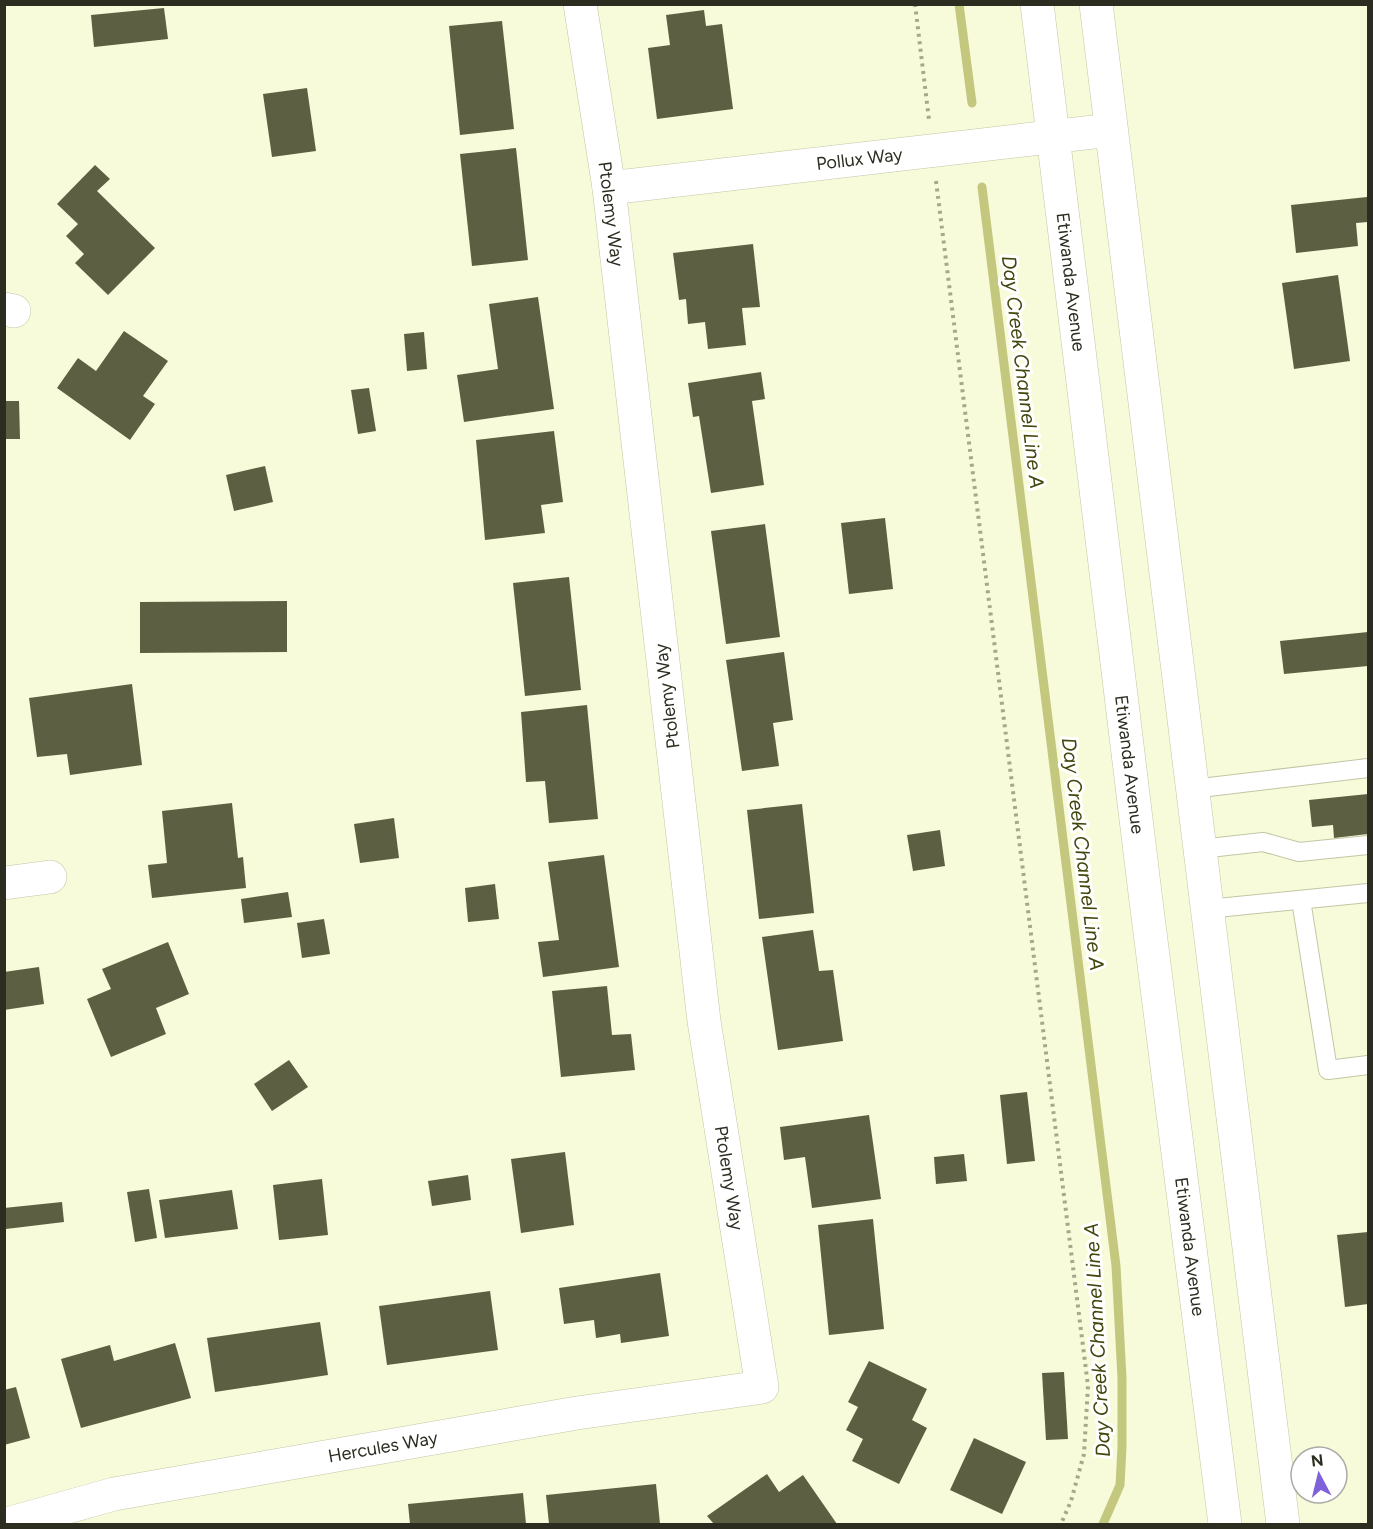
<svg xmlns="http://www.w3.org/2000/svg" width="1373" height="1529" font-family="Figtree,sans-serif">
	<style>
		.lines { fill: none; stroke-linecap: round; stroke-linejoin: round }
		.stream { stroke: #c3c87e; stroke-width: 9 }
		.building { fill: #5d5f42 }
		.lane-casing { stroke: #c3c6a5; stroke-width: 20 }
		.street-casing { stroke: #c3c6a5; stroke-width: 34 }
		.primary-casing { stroke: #c3c6a5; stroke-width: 34 }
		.path { stroke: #a6a88e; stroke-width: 4; stroke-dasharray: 3 4.5; stroke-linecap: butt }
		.lane { stroke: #fff; stroke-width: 18 }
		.street { stroke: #fff; stroke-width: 33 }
		.primary { stroke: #fff; stroke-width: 33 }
		.labels { text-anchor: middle; stroke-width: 6; stroke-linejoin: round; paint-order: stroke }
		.street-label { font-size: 18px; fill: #2c2d20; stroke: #fff }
		.water-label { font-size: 20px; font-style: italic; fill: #43450c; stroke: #fff }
	</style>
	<rect width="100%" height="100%" fill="#f8fbd9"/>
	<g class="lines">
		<g class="stream">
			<path d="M959,4l13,99"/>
			<path d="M982,187l134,1079 6,112v69l-2,38 -17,39"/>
		</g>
	</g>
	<g class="building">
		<path d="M164,8l4,31 -74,8 -3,-32z"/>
		<path d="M704,10l2,16 16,-2 11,85 -76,10 -9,-71 22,-3 -4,-30z"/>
		<path d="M502,21l12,108 -54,6 -11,-109z"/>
		<path d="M307,88l9,63 -44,6 -9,-63z"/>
		<path d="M516,148l12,112 -56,6 -12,-112z"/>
		<path d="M95,165l15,14 -13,12 58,57 -47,47 -33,-32 9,-9 -18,-18 12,-12 -21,-20z"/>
		<path d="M1367,197l1,25 -12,1 2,23 -62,7 -5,-48z"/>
		<path d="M753,244l7,63 -18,1 4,37 -38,4 -3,-27 -17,2 -2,-25 -7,1 -6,-47z"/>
		<path d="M1338,275l12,86 -56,8 -12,-86z"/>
		<path d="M538,297l16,112 -90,13 -7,-47 41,-6 -9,-65z"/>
		<path d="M124,331l44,30 -25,35 12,8 -25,36 -73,-52 21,-30 18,13z"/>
		<path d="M424,332l3,37 -20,2 -3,-37z"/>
		<path d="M761,372l4,27 -13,2 12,84 -53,8 -12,-77 -6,1 -5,-34z"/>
		<path d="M369,388l7,43 -18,3 -7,-44z"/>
		<path d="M4,401h15l1,38h-16z"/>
		<path d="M554,431l9,71 -22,3 4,28 -60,7 -9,-100z"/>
		<path d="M265,466l8,36 -39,9 -8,-36z"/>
		<path d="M885,518l8,71 -44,5 -8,-71z"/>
		<path d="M765,524l15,113 -54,7 -15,-113z"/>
		<path d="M569,577l12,113 -56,6 -12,-113z"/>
		<path d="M287,601v51l-147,1v-51z"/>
		<path d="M1368,632v34l-84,8 -4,-33z"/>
		<path d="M784,652l9,68 -20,3 6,43 -37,5 -16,-111z"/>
		<path d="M132,684l10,81 -72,10 -3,-21 -30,3 -8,-59z"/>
		<path d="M587,705l11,114 -49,4 -4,-42 -19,1 -5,-70z"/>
		<path d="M1368,794v40l-34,4 -1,-13 -21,2 -3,-27z"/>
		<path d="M232,803l6,55 5,-1 3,31 -94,10 -4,-33 19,-2 -5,-52z"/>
		<path d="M802,804l12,109 -55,6 -12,-109z"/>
		<path d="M394,818l5,40 -39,5 -6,-39z"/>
		<path d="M940,830l5,36 -32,5 -6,-36z"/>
		<path d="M604,855l15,112 -76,10 -5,-35 21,-2 -11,-78z"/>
		<path d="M495,884l4,35 -31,3 -3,-34z"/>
		<path d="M288,892l4,25 -48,6 -3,-24z"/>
		<path d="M324,919l6,35 -28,4 -5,-35z"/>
		<path d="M813,930l6,41 14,-1 10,71 -65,9 -16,-113z"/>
		<path d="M168,942l21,52 -33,14 10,26 -55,23 -24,-58 24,-10 -9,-20z"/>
		<path d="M39,967l5,37 -40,6v-38z"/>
		<path d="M607,986l5,49 19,-1 4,36 -74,7 -9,-86z"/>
		<path d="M289,1060l19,27 -36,24 -18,-27z"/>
		<path d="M1027,1092l8,69 -28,3 -7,-69z"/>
		<path d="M869,1115l12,84 -69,9 -7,-51 -21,3 -4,-33z"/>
		<path d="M565,1152l9,73 -53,8 -10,-74z"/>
		<path d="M964,1154l3,27 -31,3 -2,-27z"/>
		<path d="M468,1175l3,25 -39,6 -4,-25z"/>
		<path d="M322,1179l6,56 -49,5 -6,-55z"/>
		<path d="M149,1189l8,49 -22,4 -8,-50z"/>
		<path d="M232,1190l6,39 -73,9 -6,-38z"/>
		<path d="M62,1202l2,20 -58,7 -2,-21z"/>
		<path d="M873,1219l11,110 -55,6 -11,-110z"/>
		<path d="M1368,1232v72l-23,3 -8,-72z"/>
		<path d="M660,1273l9,63 -48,7 -1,-9 -24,4 -2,-18 -30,4 -5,-36z"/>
		<path d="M490,1291l8,59 -111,15 -8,-59z"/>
		<path d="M320,1322l8,53 -113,17 -8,-54z"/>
		<path d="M175,1343l16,55 -110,30 -20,-69 49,-14 4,16z"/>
		<path d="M869,1361l58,28 -15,31 15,8 -28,56 -47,-23 11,-22 -17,-9 12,-23 -10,-5z"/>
		<path d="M1064,1372l4,67 -22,1 -4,-67z"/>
		<path d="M16,1387l14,51 -26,7v-55z"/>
		<path d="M974,1438l52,24 -24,52 -52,-24z"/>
		<path d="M767,1474l12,18 24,-17 34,49h-123l-7,-8z"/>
		<path d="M656,1484l4,40h-111l-3,-29z"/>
		<path d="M523,1493l3,31h-116l-2,-20z"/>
	</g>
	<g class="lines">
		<defs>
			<g id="lane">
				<path d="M1192,789l176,-21"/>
				<path d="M1200,849l63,-7 36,10 69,-7"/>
				<path d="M1301,900l27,170 40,-5"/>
				<path d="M1207,909l161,-16"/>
			</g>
			<g id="street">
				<path id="s1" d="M609,188l502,-58"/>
				<path d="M4,309l10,2"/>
				<path d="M4,883l46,-6"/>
				<path id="s2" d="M7,1524l107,-30 463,-81 185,-26 -58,-366 -95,-833 -29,-184"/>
			</g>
			<g id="primary">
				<path id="s3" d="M1037,4l108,889 80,631"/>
				<path d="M1096,4l187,1520"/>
			</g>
		</defs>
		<use href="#lane" class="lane-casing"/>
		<use href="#street" class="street-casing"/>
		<use href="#primary" class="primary-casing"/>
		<g class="path">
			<path d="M915,4l14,116"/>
			<path d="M936,181l152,1205 -4,68 -13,47 -10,23"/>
		</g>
		<use href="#lane" class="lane"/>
		<use href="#street" class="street"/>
		<use href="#primary" class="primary"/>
	</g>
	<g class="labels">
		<g class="street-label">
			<text dy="6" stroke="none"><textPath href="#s1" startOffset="252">Pollux Way</textPath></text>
			<text transform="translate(611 214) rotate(83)" y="6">Ptolemy Way</text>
			<text dy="6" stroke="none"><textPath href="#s3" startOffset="280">Etiwanda Avenue</textPath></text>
			<text transform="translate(667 696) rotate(-97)" y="6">Ptolemy Way</text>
			<text dy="6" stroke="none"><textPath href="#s3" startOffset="766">Etiwanda Avenue</textPath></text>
			<text transform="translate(729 1178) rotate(81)" y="6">Ptolemy Way</text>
			<text dy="6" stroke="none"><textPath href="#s3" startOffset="1252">Etiwanda Avenue</textPath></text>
			<text dy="6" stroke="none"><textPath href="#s2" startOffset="384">Hercules Way</textPath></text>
		</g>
		<g class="water-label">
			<text transform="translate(1023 372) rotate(83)" y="7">Day Creek Channel Line A</text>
			<text transform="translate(1083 854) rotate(83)" y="7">Day Creek Channel Line A</text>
			<text transform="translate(1097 1340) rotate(-93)" y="7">Day Creek Channel Line A</text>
		</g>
	</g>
	<rect width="1373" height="1529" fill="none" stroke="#2c2d20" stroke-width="12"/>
	<g transform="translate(1319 1475) rotate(353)"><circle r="28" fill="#ffffff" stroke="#ababa6" stroke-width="1.5"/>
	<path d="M0-4.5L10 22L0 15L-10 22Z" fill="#8061dc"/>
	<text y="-9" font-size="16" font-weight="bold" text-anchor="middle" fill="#2c2d20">N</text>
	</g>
</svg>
